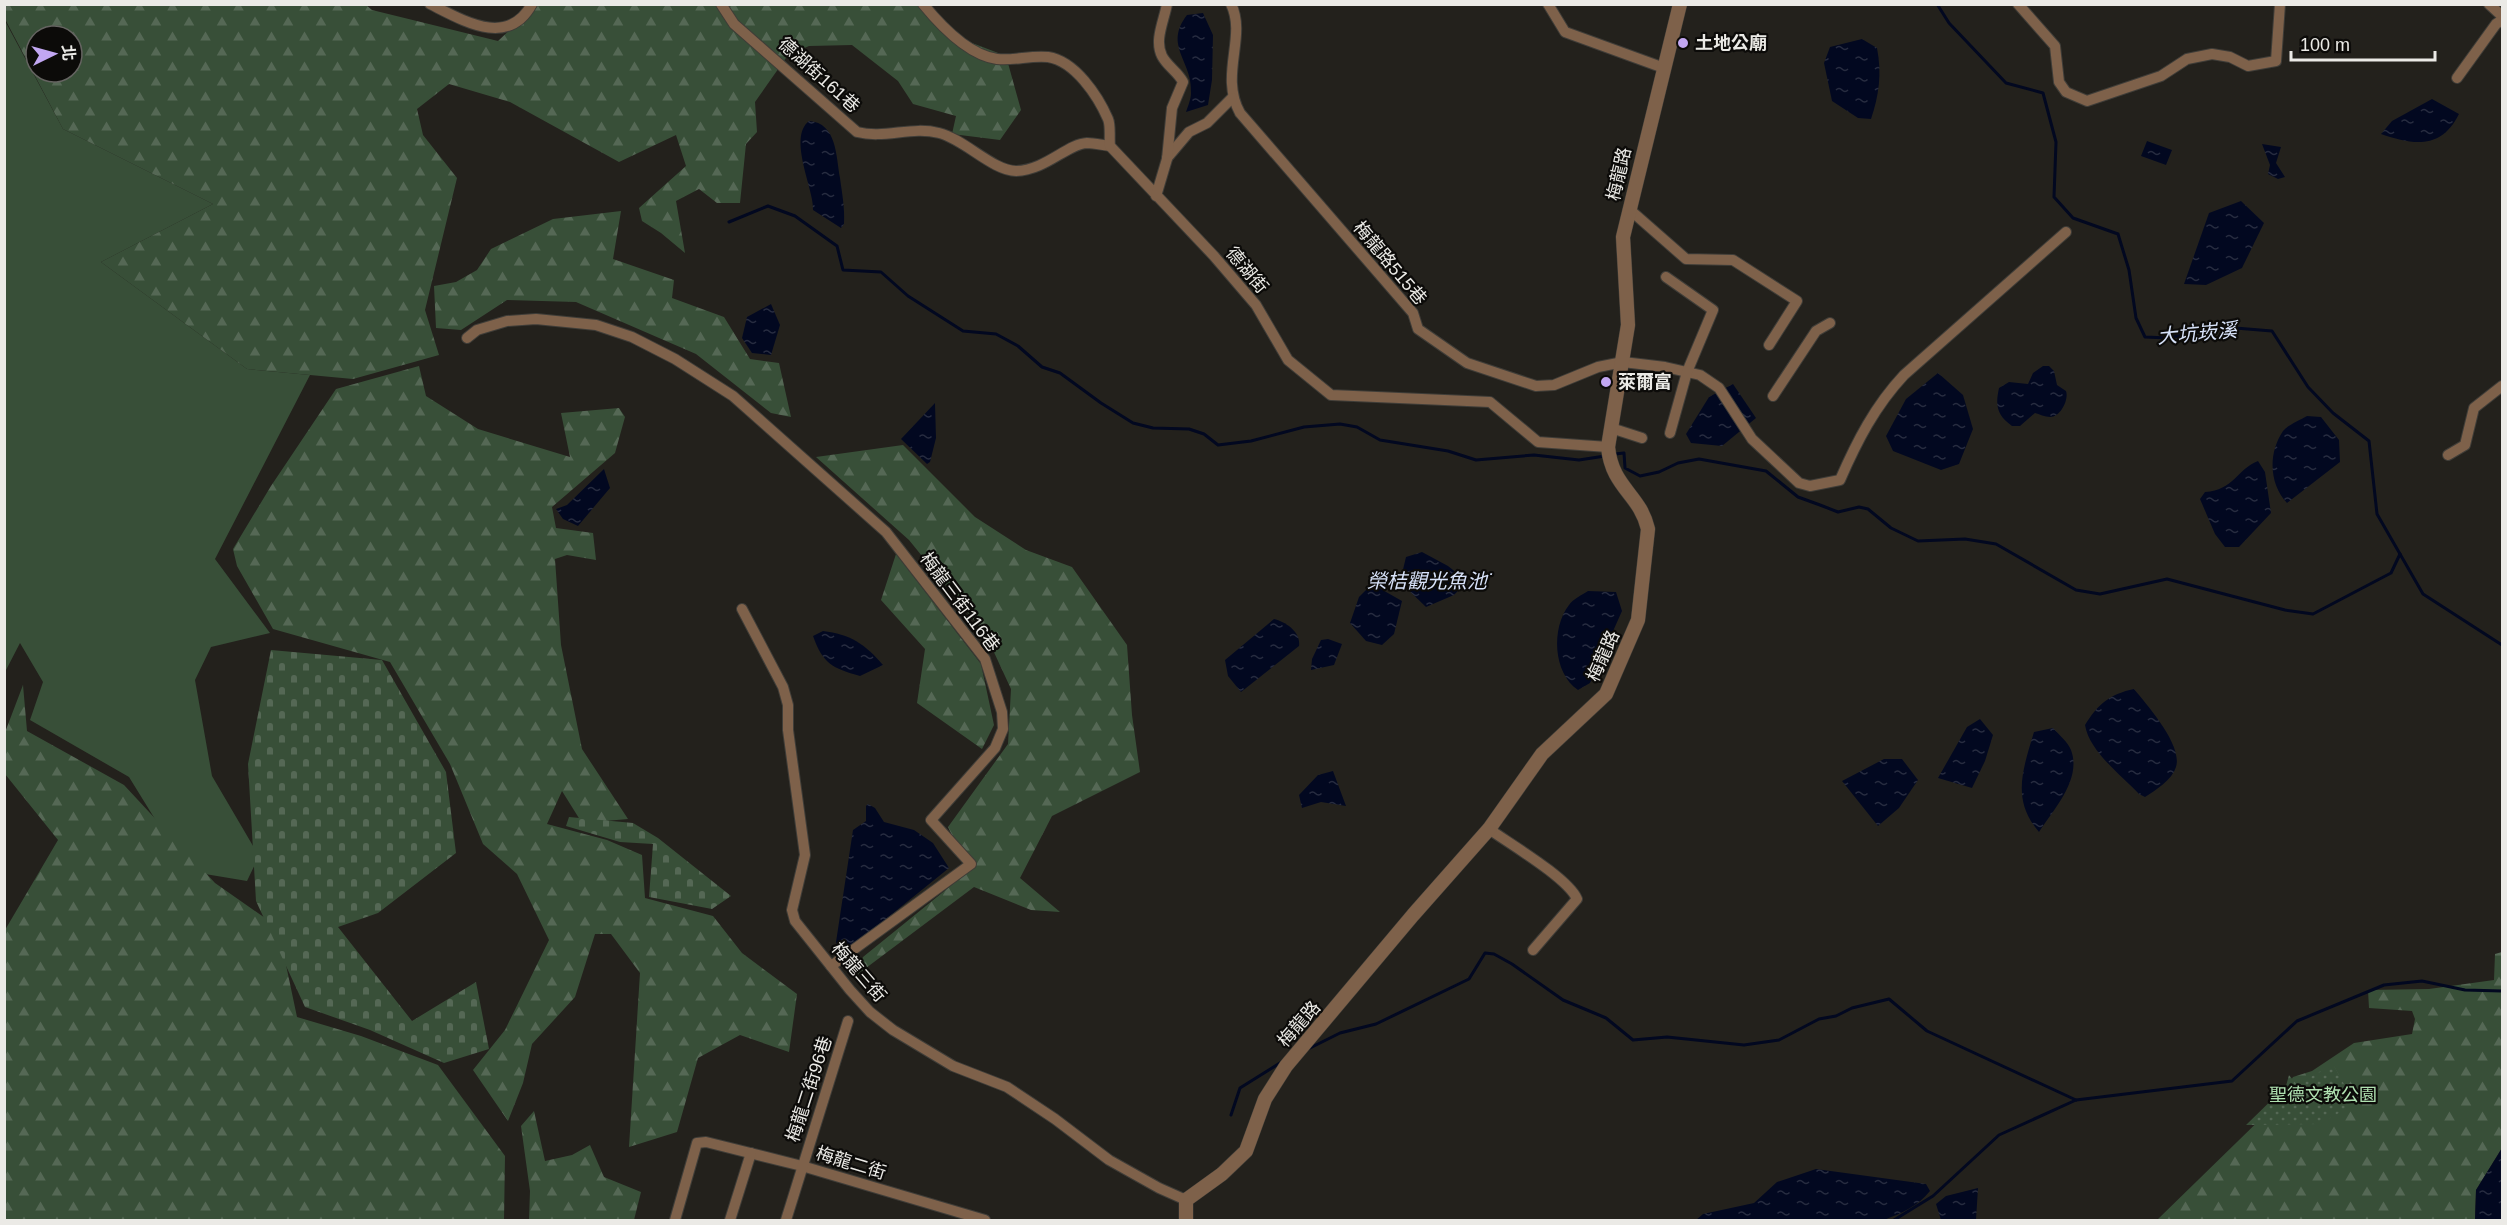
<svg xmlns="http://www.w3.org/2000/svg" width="2507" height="1225" font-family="Arial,'Noto Sans TC',sans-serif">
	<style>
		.green { fill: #384f38 }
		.forest { fill: url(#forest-firs); fill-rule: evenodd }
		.cemetery { fill: url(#cemetery-stones) }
		.park { fill: url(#park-dots) }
		.water { fill: url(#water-ripples) }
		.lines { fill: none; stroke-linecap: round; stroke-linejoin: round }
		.stream { stroke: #020820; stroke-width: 3 }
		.minor-casing { stroke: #3f3d38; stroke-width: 12 }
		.tertiary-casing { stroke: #3f3d38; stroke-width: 15 }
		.minor { stroke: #7e614a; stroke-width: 10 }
		.tertiary { stroke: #7e614a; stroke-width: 14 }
		.poi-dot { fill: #c2a7f2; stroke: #0c0b09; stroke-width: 2 }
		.labels { text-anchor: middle; stroke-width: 4.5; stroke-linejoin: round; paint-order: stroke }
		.poi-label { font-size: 18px; font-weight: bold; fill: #ebeae6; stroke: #0c0b09; text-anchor: start }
		.street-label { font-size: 18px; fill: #ebeae6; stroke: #0c0b09 }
		.park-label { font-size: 18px; fill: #b0e1b1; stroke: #0c0b09 }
		.water-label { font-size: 20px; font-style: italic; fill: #d8e3fa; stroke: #0c0b09 }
	</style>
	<defs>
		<pattern id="forest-firs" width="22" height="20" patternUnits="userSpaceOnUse" patternTransform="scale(1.5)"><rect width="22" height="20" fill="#384f38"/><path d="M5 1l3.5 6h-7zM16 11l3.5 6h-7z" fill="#556855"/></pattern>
		<pattern id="cemetery-stones" width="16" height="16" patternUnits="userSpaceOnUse" patternTransform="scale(1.5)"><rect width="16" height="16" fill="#384f38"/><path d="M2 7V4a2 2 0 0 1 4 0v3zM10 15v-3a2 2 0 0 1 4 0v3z" fill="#556855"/></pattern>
		<pattern id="park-dots" width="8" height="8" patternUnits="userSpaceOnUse" patternTransform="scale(1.5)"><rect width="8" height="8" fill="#384f38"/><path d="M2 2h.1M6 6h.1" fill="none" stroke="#556855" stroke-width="1.8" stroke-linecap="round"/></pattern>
		<pattern id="water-ripples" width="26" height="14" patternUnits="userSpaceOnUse" patternTransform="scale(1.5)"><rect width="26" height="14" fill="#020820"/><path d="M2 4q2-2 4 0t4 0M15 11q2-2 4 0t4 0" fill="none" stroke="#272c40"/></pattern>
	</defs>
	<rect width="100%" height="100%" fill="#23211c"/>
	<path class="green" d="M4,19l59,110 150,75 -112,58 146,107 63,6 -95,184 55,74 -59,14 -16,33 17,96 47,80 -12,25 -60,-10 -58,-94 -99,-57 13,-38 -23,-39 -15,29z"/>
	<g class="forest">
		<path d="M4,5h362l6,5 126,31 38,-36h390l28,31 52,20 15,54 -21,30 -48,-6 4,-18 -43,-12 -15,-23 -46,-36 -43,1 -21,9 -33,47 2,30 -11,12 -6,59h-23l-18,-14 -23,12 9,52 -24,-20 -19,-12 -3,-13 47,-42 -10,-31 -57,27 -109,-60 -61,-18 -32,25 6,26 34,43 -32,132 14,45 -86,24 -106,-10 -146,-107 112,-58 -150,-75 -58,-110zM36,36h36v36h-36z"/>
		<path d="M621,211l-8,48 61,21 -2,18 52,19 26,42 29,4 12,54 -20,-4 -75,-59 -120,-52 -69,-2 -46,30 -25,-2 -2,-42 22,-4 21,-12 14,-21 62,-30z"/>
		<path d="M419,366l7,30 52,33 92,28 -9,-44 58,-5 6,9 -10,36 -63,54 4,21 37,5 3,27 -29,-5 -12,4 6,86 21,104 46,70 -46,4 -20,-32 -15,33 60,16 35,15 3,43 68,18 29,37 55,41 -8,58 -49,-17 -42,23 -21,74 -48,15 11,-174 -29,-39h-16l-20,63 -43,47 -9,39 -15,38 -35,-51 32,-40 44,-90 -32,-66 -34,-30 -33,-80 -60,-102 -117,-33 -36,-63 -4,-17 38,-63 65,-97z"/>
		<path d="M903,445l72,72 51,33 46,17 55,78 5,70 8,57 -88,44 -32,62 40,34 -29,-2 -57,-23 -120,90 9,-20 106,-86 -21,-44 60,-83 3,-55 -25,-54 -77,-95 -93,-83z"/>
		<path d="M896,554l85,110 13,61 -12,24 -65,-46 8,-54 -44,-49z"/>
		<path d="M23,685l4,46 97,54 91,98 63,44 19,90 64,19 77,29 67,91 -1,64h-499v-290l53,-90 -53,-66 -1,-39z"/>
		<path d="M2502,952v196l-26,42 -1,30h-318l120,-117 16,-26 19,-6 42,-28 58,-9 3,-15 -3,-8 -43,-3 -1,-18 61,-1 65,-9 1,-26z"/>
		<path d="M534,1111l11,50 27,-6 18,-10 14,32 37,15 -7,28h-105l1,-29 -9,-65z"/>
	</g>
	<g class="cemetery">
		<path d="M271,650l111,10 64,112 10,81 -78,60 -40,14 74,94 64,-39 13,67 -45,14 -74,-33 -65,-23 -49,-106 -8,-137z"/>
		<path d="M569,817l64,6 25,15 73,58 -19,13 -63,-12 4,-53 -33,-2 -54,-16z"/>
	</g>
	<path class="park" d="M2333,1064l22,40 -36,20 -73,1 40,-39 3,-11 8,10z"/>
	<g class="water">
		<path d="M1203,13l10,22 -1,45 -4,25 -22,7c2,-6 5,-13 5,-19 2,-32 -28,-47 -4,-78z"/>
		<path d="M1862,39l15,9c5,26 2,47 -6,71l-13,-1 -26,-17 -8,-38 6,-16z"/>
		<path d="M2432,99l27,15c-18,36 -46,31 -78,20l11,-13z"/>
		<path d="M809,121c28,2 27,35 31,57 2,15 5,30 4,46l-3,4 -28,-18c2,-19 -26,-72 -4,-89z"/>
		<path d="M2147,141l25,9 -6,15 -25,-9z"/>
		<path d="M2262,144l19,3 -5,16 9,14 -7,2 -10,-5 2,-9z"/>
		<path d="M2241,201l23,22 -22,45 -36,17 -22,-1 25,-71z"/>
		<path d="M771,304l9,21 -9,30 -19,-2 -10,-15 5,-21z"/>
		<path d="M2043,366h6l5,5 3,14 9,6c3,8 -5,26 -16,26 -5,0 -11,-3 -15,-4l-15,13h-8c-15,-11 -17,-20 -13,-38l10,-6 19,2 5,-11z"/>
		<path d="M1938,373l25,22 10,34 -14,35 -18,6 -48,-19 -7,-15 20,-37z"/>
		<path d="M1733,384l23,34 -34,28 -31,-3 -5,-9 23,-37z"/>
		<path d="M935,403l1,35 -6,24 -3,2 -26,-25z"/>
		<path d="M2307,416l14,1 18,23 1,22 -53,41c-18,-19 -19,-50 -4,-72 5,-6 17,-11 24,-15z"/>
		<path d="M2258,461l7,11 6,41 -32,34h-14l-10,-13 -15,-35 5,-7c29,-2 31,-22 53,-31z"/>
		<path d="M604,469l6,19 -32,38 -15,-7 -7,-10 11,-4z"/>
		<path d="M1422,552l26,14 19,15 -13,14 -28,12 -26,-25 6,-25z"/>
		<path d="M1372,584l30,17 -8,33 -12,11 -16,-4 -16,-18 9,-26z"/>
		<path d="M1588,591l28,1 6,19 -32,72 -12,7c-25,-17 -27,-62 -9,-85 4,-6 13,-10 19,-14z"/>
		<path d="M1274,619c12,3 27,13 25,27l-58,46 -13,-16 -3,-16z"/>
		<path d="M823,631c27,3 42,13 60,34l-23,11c-28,-8 -37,-12 -47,-40z"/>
		<path d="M1328,639l14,5 -8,21 -23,5 1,-11 9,-19z"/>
		<path d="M2134,689c13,16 49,56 42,78 -4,13 -20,23 -31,30l-6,-3c-18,-19 -50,-43 -54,-69 13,-21 25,-31 49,-36z"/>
		<path d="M1980,719l13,16 -8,26 -13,27 -34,-10 29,-51z"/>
		<path d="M2053,728c5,6 15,14 18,22 11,29 -17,59 -32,82 -28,-32 -16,-63 -5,-100z"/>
		<path d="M1884,759h18l16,21 -19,28 -21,18 -36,-45z"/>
		<path d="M1333,771l13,35 -25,-4 -19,6 -3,-13 19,-20z"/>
		<path d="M868,804l7,4 9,14 30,8 19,13 16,25 -104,84 -6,-3 -3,-7 17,-112 13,-9v-15z"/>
		<path d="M2502,1148v72h-27l1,-30z"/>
		<path d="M1816,1169l110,15 4,7c-12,15 -28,22 -46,29h-188l7,-6 51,-11 23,-21z"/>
		<path d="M1978,1188l-2,32h-35l-5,-16 10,-8z"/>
	</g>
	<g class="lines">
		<g class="stream">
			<path d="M1937,4l12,19 57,60 37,10 13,49 -2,55 19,21 45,16 11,36 7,48 9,19 23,1 55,-11 49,4 36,56 25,26 36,28 8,73 46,80 79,51"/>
			<path d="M729,222l39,-16 27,10 42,30 6,24 38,2 27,24 55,35 33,3 22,12 24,21 18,6 41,30 32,20 20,5 36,1 15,5 14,11 33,-4 53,-14 36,-3 17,3 23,13 68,11 28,9 58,-5 45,5 26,-4"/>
			<path d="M1615,454l9,-1 1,15 15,8 19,-4 19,-9 21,-4 67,12 32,26 22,8 18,7 21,-5 9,2 23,19 27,13 47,-2 31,5 80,46 24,4 67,-15 118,31 28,4 78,-41 9,-19"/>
			<path d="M1308,1049l32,-16 36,-9 93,-45 16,-26 9,1 18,10 51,36 43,18 27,22 34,-3 77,8 35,-5 40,-21 17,-3 16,-8 37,-9 38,32 149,69"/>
			<path d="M1231,1115l9,-27 43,-27"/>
			<path d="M1894,1220l39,-24 66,-61 77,-35 156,-19 65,-60 87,-36 38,-4 43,9 37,1"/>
		</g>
		<defs>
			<g id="minor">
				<path d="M430,4c34,17 78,44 102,0"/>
				<path d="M721,4l13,20 123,108c28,7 54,-6 82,1 25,6 54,38 77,38 30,-1 51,-27 71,-28 7,0 15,2 23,3"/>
				<path d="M923,4c18,22 45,51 74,55 17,2 34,-4 51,-2 27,4 50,39 60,62 3,7 1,19 2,27l104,110 42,49 32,55 43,35 159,7 48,40 70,5"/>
				<path d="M1231,4c16,33 -12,71 9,109l173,200 5,16 49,34 69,23 18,-1 44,-18 25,-5 42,5 35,8 19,13 33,51 47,44 11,3 30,-6c17,-39 35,-74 64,-105l162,-143"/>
				<path d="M1548,4l17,28 99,36"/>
				<path d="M2018,4l37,42 4,36 7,10 21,9 74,-25 26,-17 25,-5 18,3 18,9 28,-5 4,-57"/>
				<path d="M2489,4l13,12"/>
				<path d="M2457,78l39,-54 6,-4"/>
				<path d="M1167,158l22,-26 18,-9 25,-25"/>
				<path d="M1156,196l11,-37 5,-51 11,-26c-5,-10 -16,-16 -21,-26 -8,-16 2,-35 5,-52"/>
				<path d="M1629,209l57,50 47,1 64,41 -28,44"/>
				<path d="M1666,277l47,33 -26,62 -17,61"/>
				<path d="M467,338l10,-8 30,-9 29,-2 60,6 36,12 43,22 58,37 153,136 99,127 17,53 1,17 -8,19 -64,72 40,44 -140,102"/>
				<path d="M1773,396l43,-65 14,-8"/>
				<path d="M1611,428l31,10"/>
				<path d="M2448,455l17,-10 9,-37 28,-22"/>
				<path d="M742,609l41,78 5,18v25l17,125 -13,55 3,11 55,69 20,22 23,18 60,36 54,21 48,32 54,41 50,28 27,12"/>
				<path d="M1489,829c21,15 79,49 88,70l-44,51"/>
				<path d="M675,1220l22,-77 9,-1 96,24 183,54"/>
				<path d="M730,1220l21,-67"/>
				<path d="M786,1220l62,-199"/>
			</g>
			<path id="tertiary" d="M1186,1220v-20l36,-26 24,-23 19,-52 21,-33 127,-151 76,-86 53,-75 64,-60 32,-74 10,-91c-8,-35 -36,-41 -40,-82l20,-122 -5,-88 57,-233"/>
		</defs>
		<use href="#minor" class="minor-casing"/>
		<use href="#tertiary" class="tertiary-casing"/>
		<use href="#minor" class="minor"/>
		<use href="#tertiary" class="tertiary"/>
	</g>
	<g class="poi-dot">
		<circle cx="1683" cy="43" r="6"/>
		<circle cx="1606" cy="382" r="6"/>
	</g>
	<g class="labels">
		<g class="poi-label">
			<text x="1695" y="49">土地公廟</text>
			<text x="1618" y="388">萊爾富</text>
		</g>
		<g class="street-label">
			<text transform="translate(819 75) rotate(42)" y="6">德湖街161巷</text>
			<text transform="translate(1619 174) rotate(-77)" y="6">梅龍路</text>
			<text transform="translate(1390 263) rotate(50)" y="6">梅龍路515巷</text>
			<text transform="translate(1247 270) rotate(50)" y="6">德湖街</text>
			<text transform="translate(960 602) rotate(53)" y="6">梅龍三街116巷</text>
			<text transform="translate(1603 656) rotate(-66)" y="6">梅龍路</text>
			<text transform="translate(859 972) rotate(49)" y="6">梅龍三街</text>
			<text transform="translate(1299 1024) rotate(-49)" y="6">梅龍路</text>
			<text transform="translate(809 1089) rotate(-72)" y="6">梅龍二街96巷</text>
			<text transform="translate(851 1163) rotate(17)" y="6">梅龍二街</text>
		</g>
		<g class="park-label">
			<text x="2323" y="1101">聖德文教公園</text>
		</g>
		<g class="water-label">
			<text transform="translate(2197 333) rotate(-5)" y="7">大坑崁溪</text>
			<text x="1430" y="588">榮桔觀光魚池˙</text>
		</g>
	</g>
	<rect width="2507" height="1225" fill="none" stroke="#ebeae6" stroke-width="12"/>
	<g transform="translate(54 54) rotate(85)"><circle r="28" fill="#0c0b09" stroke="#656461" stroke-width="1.5"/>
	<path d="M0-4.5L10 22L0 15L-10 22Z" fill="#c2a7f2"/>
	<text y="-9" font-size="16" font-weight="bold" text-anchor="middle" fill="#ebeae6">北</text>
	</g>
	<path d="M2291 51v9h144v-9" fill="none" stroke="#ebeae6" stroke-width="3"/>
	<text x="2300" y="51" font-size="18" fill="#ebeae6" stroke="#0c0b09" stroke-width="4.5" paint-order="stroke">100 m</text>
</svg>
